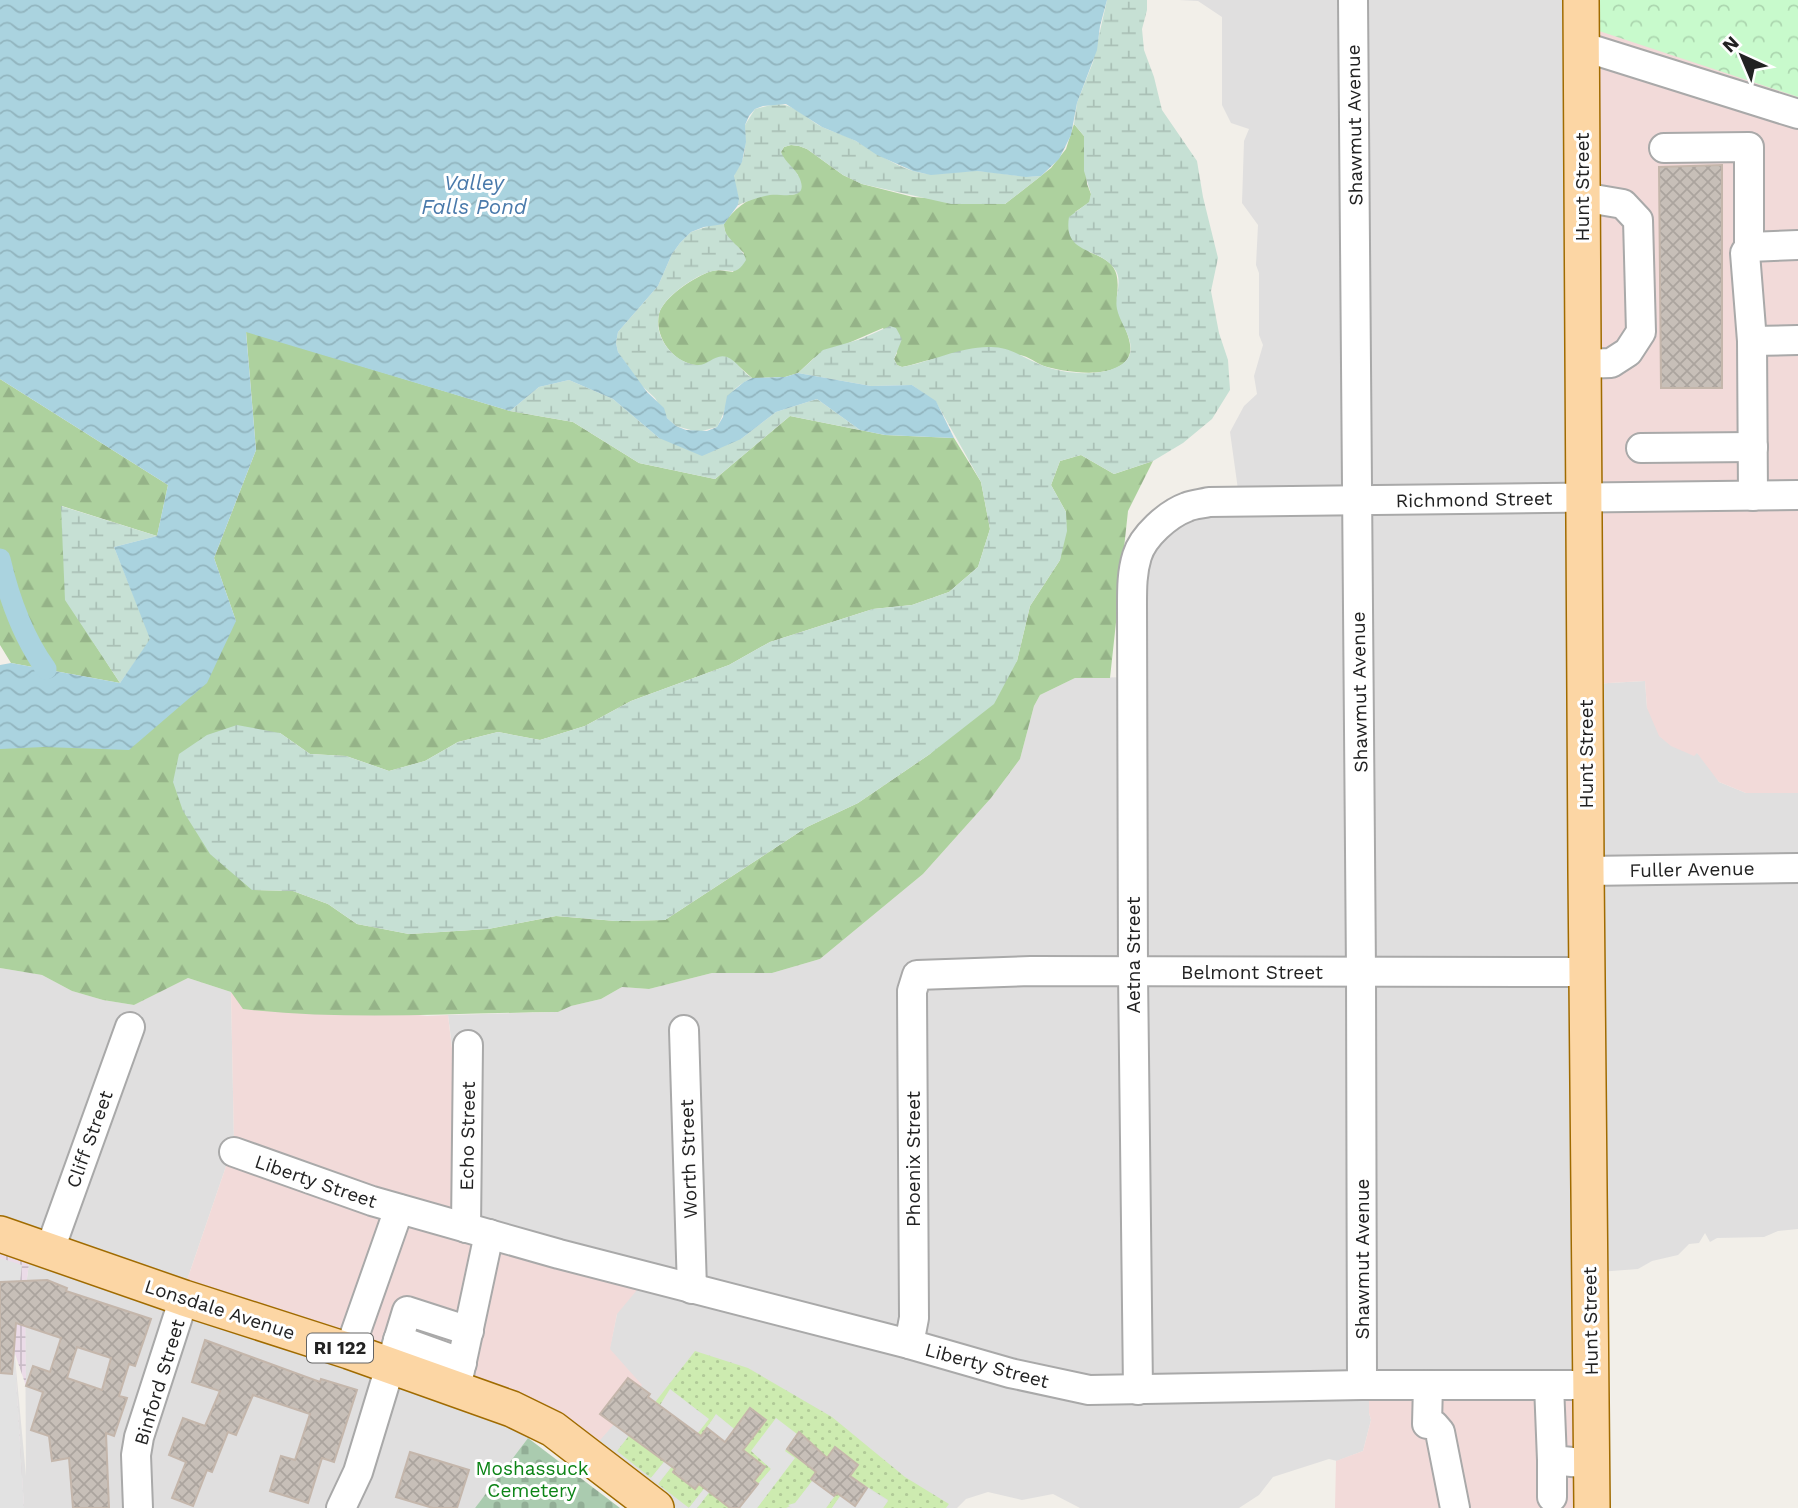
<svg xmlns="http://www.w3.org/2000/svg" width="1798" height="1508" font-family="'Work Sans',sans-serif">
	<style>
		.residential { fill: #e0dfdf }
		.commercial { fill: #f2dad9 }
		.industrial { fill: url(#industrial-grid) }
		.grass { fill: url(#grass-dots) }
		.forest { fill: url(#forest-firs) }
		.wetland { fill: url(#wetland-marsh) }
		.cemetery { fill: url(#cemetery-stones) }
		.park { fill: url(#park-crowns) }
		.parking { fill: #e2e2e2 }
		.water { fill: url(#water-waves) }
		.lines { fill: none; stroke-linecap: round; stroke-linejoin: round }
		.canal { stroke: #aad3df; stroke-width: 21 }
		.building { fill: url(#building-cross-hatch); stroke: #c4b6ab; stroke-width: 2; fill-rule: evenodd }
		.minor-casing { stroke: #a9a9a9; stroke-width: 32 }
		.major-casing { stroke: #a06b00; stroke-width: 38 }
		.minor { stroke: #fff; stroke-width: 28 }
		.major { stroke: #fcd6a4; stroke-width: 35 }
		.labels { text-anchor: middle; stroke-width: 6; stroke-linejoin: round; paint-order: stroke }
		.shield { fill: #fff; stroke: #646464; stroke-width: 2 }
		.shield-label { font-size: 18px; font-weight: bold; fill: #222 }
		.street-label { font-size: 19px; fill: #222; stroke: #fff }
		.park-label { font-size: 19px; fill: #0c8416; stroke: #fff }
		.water-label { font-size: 21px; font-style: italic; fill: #4a7aab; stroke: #fff }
	</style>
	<defs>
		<pattern id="industrial-grid" width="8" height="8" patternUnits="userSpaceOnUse" patternTransform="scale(1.75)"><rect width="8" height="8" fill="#ebdbe8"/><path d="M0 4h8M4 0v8" fill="none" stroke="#c9bcc7"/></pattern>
		<pattern id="grass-dots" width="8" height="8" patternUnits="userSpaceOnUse" patternTransform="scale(1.75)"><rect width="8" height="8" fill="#cdebb0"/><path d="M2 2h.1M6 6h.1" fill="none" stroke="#b0c997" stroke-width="1.8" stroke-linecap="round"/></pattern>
		<pattern id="forest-firs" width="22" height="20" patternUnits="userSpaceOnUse" patternTransform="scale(1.75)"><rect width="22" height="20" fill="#add19e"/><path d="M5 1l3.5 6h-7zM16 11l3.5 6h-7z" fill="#95b388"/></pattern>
		<pattern id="wetland-marsh" width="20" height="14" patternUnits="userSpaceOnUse" patternTransform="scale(1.75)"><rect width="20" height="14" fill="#c6e0d4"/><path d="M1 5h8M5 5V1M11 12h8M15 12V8" fill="none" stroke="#aac0b6"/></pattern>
		<pattern id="cemetery-stones" width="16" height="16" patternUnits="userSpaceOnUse" patternTransform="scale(1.75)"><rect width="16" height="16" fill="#aacbaf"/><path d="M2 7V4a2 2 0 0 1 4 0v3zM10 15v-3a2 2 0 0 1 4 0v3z" fill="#92ae96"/></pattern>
		<pattern id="park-crowns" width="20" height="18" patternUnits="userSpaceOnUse" patternTransform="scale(1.75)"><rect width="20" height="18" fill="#c8facc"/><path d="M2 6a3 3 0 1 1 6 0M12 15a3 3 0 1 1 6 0" fill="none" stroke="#acd6af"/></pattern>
		<pattern id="water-waves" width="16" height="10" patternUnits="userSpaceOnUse" patternTransform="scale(1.75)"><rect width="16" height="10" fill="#aad3df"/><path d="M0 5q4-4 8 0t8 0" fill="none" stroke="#92b5bf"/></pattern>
		<pattern id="building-cross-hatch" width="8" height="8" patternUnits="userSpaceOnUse" patternTransform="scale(1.75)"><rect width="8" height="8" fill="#c7bfb8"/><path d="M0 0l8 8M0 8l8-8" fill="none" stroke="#aba49e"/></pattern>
	</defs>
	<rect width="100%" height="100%" fill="#f2efe9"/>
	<g class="residential">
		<path d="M1179,0h404l8,684 54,-3 2,27 58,52 14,22 27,11h52v436l-20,2 -14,6 -47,1 -7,4 -5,-9 -6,10 -10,1 -11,11 -26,6 -14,8 -40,3 -1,112 -228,29 2,7 -8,31 -26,10 -8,-2 -56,18 -14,18 -20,13h-159l-27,-14 -31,6 -34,-8 -22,7 -9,9h-302l-68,-53 30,-141 -141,-81 -28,-218 110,-3 13,-6 30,-7 21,-12 27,2 63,-16h60l48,-14 103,-85 68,-76 29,-39 14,-53 6,-11 35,-17 59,-1 14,-120 13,-19 20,-16 59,-18 -10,-72 14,-26 13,-12 -3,-18 9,-31 -4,-10v-62l-3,-8 2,-40 -16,-22 2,-62 5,-12 -18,-6 -9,-18v-88l-24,-16z"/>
		<path d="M0,968l42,7 30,16 31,9 31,5 54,-27 43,14 3,151 -52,152 339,124 7,19 -53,70h-451l-10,-161 12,129 -1,-183 6,-44 -31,-11z"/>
	</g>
	<g class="commercial">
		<path d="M1798,0v793h-52l-27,-11 -22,-29 -3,3 -23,-10 -12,-10 -12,-28 -2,-27 -54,3 -7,-653z"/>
		<path d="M231,992l196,24 21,-1 25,211 174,52 -30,36 -7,35 32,36 -12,21 -43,49 -405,-160 52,-152z"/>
		<path d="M1594,1392l-2,116h-257l1,-47 27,-10 8,-31 -2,-7v-18z"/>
	</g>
	<path class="industrial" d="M0,1239l31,10 -6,44 1,93 -12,-35 10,157h-24v-159l14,-2 7,-81 -21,-8z"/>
	<path class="grass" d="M695,1351l53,17 84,49 73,60 44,27 -3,4h-63l5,-8 -35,-22 -21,30h-6l32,-43 -45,15 -18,24 -9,4h-29l37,-50 -23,11 -13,15 -4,-3 -40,14 16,13h-33l68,-88 -15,-12 -16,22 -18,-15 -43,56 49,-17 6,4 -39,50 -31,-24 50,-65 -48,-14 24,20 -7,21 -26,32 -34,-27z"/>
	<g class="forest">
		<path d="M1074,124l10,12 3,48 4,10 -1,8 -15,10 14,40c24,9 31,17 28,43 -2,21 19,44 12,61 -11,25 -65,16 -85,10 -8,-3 -16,-10 -24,-11 -20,-2 -67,0 -86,4 -11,2 -21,6 -32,8l-5,-2 -3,-6 3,-6 -14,-25 -69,30 -16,15 -13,4 -33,1 -18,-16c-12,1 -26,5 -38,3 -22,-2 -42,-27 -37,-51 4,-17 37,-38 53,-43 6,-2 15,0 21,1l11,-19c-10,-10 -20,-15 -20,-29 11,-17 28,-30 50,-30 9,-1 14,2 22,0l2,-19 -15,-16 -2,-7 3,-5 7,-2 8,1 8,3 36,26 19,9 51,13 92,7 46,-36 15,-19z"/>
		<path d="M246,331l264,80 63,11 66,41 76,16 75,-63 95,19 69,3 27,44 9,47 -12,38 -29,25 -37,13 -39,4 -103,33 -41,23 -98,36 -46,25 -45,14 -42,-8 -40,10 -33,19 -36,10 -43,-15 -36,-2 -30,-21 -28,157 41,1 35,13 29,20 52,10 79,-5 68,-13 60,5 49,-1 142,-93 51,-24 72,-49 87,-93 13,-55 30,-46 6,-48 -15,-27 9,-24 21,-6 33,19 39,-13 -25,50 -18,167h-35l-35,17 -6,11 -14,53 -29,39 -68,76 -103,85 -48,14h-60l-63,16 -27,-2 -21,12 -30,7 -13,6c-105,1 -210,9 -315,-3l-12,-17 -43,-14 -54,27 -31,-5 -31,-9 -30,-16 -42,-7v-220l236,-127 -22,-63 42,-108z"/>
		<path d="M0,379l168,106 -11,51 -95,-30 4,94 54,83 -109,-20 -11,-18z"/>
	</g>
	<g class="wetland">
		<path d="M1107,0h40v10l-5,19 2,21 10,27 8,33 35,51 6,36 15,61 -7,33 8,42 9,27 2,30 -18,29 -29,24 -30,18 -39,13 -33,-19 -21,6 -9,24 15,27 1,19 -7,29 -30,46 -13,55 -23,43 -64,50 -72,49 -51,24 -142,93 -49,1 -60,-5 -68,13 -79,5 -52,-10 -29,-20 -35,-13 -41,-1 -42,-36 -27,-43 -10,-29 6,-28 28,-19 30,-10 43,8 30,21 36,2 43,15 36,-10 33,-19 40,-10 42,8 45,-14 46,-25 98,-36 41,-23 103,-33 39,-4 37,-13 29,-25 12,-38 -9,-47 -45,-80 -24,-17 -41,1 -73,-13 25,-23 38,-11 29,-13 6,2 6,11 -8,20 3,6 5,2c29,-5 59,-21 89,-20 20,0 32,11 50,18 20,8 47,11 69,5 8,-3 17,-7 20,-16 4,-16 -10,-30 -13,-45 -3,-14 7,-29 -3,-41 -17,-22 -51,-13 -45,-51l20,-15 2,-8 -7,-23v-35l-10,-12 3,-21 16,-41z"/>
		<path d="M775,104c21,0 30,14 47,23 11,5 23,8 34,14 19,11 36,23 57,30 22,7 42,-1 64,0 21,1 42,7 64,5l-36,28h-54l-89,-20 -19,-9 -36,-26 -8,-3 -8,-1 -7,2 -3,5c4,11 15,16 19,27 9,23 -20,14 -30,16 -11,2 -22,6 -32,10 2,-11 -4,-17 -4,-27 0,-6 4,-9 7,-15 6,-12 4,-25 4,-38l10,-16z"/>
		<path d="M715,224h9c0,17 18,20 22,36 -11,19 -17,7 -33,11 -16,3 -50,26 -54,43 -6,23 15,49 38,51 11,1 18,-12 30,-8 10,4 16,16 25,21 -30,14 -21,25 -35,49l-19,5 -22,-6 -9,-8 -12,-20 -15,-14 -22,-32 -2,-9 2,-11 40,-46 14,-32 8,-11 11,-11z"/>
		<path d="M569,380l44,19 46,39 82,1 35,-27 41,-13 43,31 -70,-14 -75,63 -76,-16 -66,-41 -63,-11 29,-24z"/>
		<path d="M61,506l96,30 -43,11 37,92 -31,44 -55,-83z"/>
	</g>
	<path class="cemetery" d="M528,1438l92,70h-145z"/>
	<path class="park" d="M1596,0h202v97l-202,-67z"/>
	<g class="parking">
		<path d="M0,1258l22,7 -2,16 -20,1z"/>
		<path d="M14,1347l10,161h-24v-159z"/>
		<path d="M670,1389l39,30 -51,65 -7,-6 26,-32 7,-21 -24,-20z"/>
		<path d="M716,1414l33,27 -52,67h-8l39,-50v-13l-21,-17z"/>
		<path d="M776,1418l21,16 -12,17 10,7 -38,50h-18l32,-39 -20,-18z"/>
		<path d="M813,1480l21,16 -8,12h-34l-4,-3 7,-2z"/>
		<path d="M867,1488l21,13 -5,7h-51l9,-13 14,10z"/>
	</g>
	<path class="water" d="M0,0h1107l-7,26 -3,24 -20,53 -6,32 -12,24 -18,17 -15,1 -49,-6 -46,4 -18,-4 -36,-16 -21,-14 -34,-14 -36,-23 -23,2 -8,3 -6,7 -4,9 1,17 -4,20 -8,14 5,23 -1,6 -14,19 -20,3 -13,5 -11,11 -8,11 -14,32 -40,46 -2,11 2,9 29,40 17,16 3,10 9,8 10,4 21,1 10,-4 6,-10 4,-21 17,-14 8,-4 33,-1 13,-4 73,13 41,-1 24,16 18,37 -69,-3 -25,-5 -43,-31 -41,13 -35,27 -39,17 -43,-18 -46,-39 -44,-19 -30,7 -29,24 -264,-79 10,118 -42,108 22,63 -29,62 -78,67 -85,-3 -44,2v-84l11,-2 109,20 30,-44 -36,-92 43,-11 11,-51 -168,-106z"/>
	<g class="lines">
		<path class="canal" d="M0,559c9,39 23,78 46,110"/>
	</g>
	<g class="building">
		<path d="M1722,165v223h-61l-2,-221z"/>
		<path d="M47,1280l20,8 -1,3 85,28 -16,47 -6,-2 -10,32 8,2 -13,38 -8,-3 3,75h-36l-4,-50 -17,3 -3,-25 -18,-6 12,-38 -17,-6 7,-20 17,6 11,-34 -45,-15 -4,51 -12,-1v-91zM77,1347l34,11 -9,32 -35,-12z"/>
		<path d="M205,1340l115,42 1,-3 36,11 -23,72 -12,-4 -14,45 -38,-12 11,-35 14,4 15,-46 -57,-19 -17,40 -8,-3 -16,40 -5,-2 -14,36 -21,-8 14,-36 -17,-7 14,-37 22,8 15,-35 -28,-9z"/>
		<path d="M628,1378l22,16 -2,3 53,39 6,-8 18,14 25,-34 16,12 -23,30 22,17 -11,14 4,3 -19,24h-9l-31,-24 -4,5 -22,-17 2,-3 -75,-55z"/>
		<path d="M799,1432l28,26 8,-11 23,18 -8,11 17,12 -12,18 -18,-13 -3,3 -23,-17 5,-7 -29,-23z"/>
		<path d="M410,1452l59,18 -12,38h-24l-37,-11z"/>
	</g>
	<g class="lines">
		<defs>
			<g id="minor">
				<path d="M1353,0l8,972 1,413"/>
				<path d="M1581,46l217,68"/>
				<path d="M1664,148l85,-1v100l-4,6 7,88 1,155"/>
				<path d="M1582,197l41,7 15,16 3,112 -13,20 -17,11 -28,1"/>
				<path d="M1749,247l49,-2"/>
				<path d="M1752,341l46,-1"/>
				<path d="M1641,448l112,-1"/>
				<path d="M1586,871l212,-3"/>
				<path d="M684,1030l8,259"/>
				<path d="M234,1152l138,49 187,53 350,90 101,29 79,17 273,-5h229"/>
				<path d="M466,1228l2,-183"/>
				<path d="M49,1252l81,-225"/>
				<path d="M398,1340l64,23"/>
				<path d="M909,1344l5,-26 -2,-327 5,-16 114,-4 556,1"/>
				<path d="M349,1351l50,-142"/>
				<path d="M1428,1385l-1,39 7,1 6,7 15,76"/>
				<path d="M1549,1385l3,75 40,4"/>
				<path d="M456,1389l33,-155"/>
				<path d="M1138,1390l-5,-417 -1,-368c0,-17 0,-33 5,-49 6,-20 31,-42 50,-49 7,-3 15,-3 22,-5l589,-7"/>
				<path d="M1552,1460v37"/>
				<path d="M138,1508l-2,-53 3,-18 45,-139"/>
				<path d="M341,1508l17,-36 49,-161 62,20"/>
			</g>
			<g id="major">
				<path d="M1581,0l5,871 6,637"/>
				<path d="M0,1234l184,64 165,53 163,58 41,20 103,79"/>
			</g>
		</defs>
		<use href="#minor" class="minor-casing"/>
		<use href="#major" class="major-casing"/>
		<use href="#minor" class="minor"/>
		<use href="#major" class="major"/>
	</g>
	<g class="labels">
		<rect class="shield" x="307" y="1333.5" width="66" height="29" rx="5"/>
		<g class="shield-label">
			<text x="340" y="1354">RI 122</text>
		</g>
		<g class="street-label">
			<text transform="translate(1354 125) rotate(-91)" y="7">Shawmut Avenue</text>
			<text transform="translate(1582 187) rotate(-90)" y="7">Hunt Street</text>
			<text transform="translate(1474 499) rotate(-1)" y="7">Richmond Street</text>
			<text transform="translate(1359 692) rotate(-91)" y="7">Shawmut Avenue</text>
			<text transform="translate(1586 754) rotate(-90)" y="7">Hunt Street</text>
			<text transform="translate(1692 869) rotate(-1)" y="7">Fuller Avenue</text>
			<text transform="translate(1133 955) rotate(-90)" y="7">Aetna Street</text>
			<text x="1252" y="979">Belmont Street</text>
			<text transform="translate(467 1136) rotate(-89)" y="7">Echo Street</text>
			<text transform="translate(89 1139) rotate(-70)" y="7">Cliff Street</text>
			<text transform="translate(688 1159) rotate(-92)" y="7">Worth Street</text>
			<text transform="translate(913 1159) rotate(-90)" y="7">Phoenix Street</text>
			<text transform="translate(316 1181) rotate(19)" y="7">Liberty Street</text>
			<text transform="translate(1362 1259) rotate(-90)" y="7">Shawmut Avenue</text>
			<text transform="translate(220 1309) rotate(18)" y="7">Lonsdale Avenue</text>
			<text transform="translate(1590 1321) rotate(-91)" y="7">Hunt Street</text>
			<text transform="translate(987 1365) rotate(15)" y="7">Liberty Street</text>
			<text transform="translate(159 1382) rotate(-73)" y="7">Binford Street</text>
		</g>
		<g class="park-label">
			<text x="532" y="1475">Moshassuck<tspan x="532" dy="22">Cemetery</tspan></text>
		</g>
		<g class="water-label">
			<text x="474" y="190">Valley<tspan x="474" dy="24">Falls Pond</tspan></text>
		</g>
	</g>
	<g transform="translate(1742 56) rotate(316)" stroke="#ffffff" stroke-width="5" paint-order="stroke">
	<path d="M0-5L12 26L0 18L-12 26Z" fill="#222222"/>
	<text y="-10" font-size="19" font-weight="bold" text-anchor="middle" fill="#222222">N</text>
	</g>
</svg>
